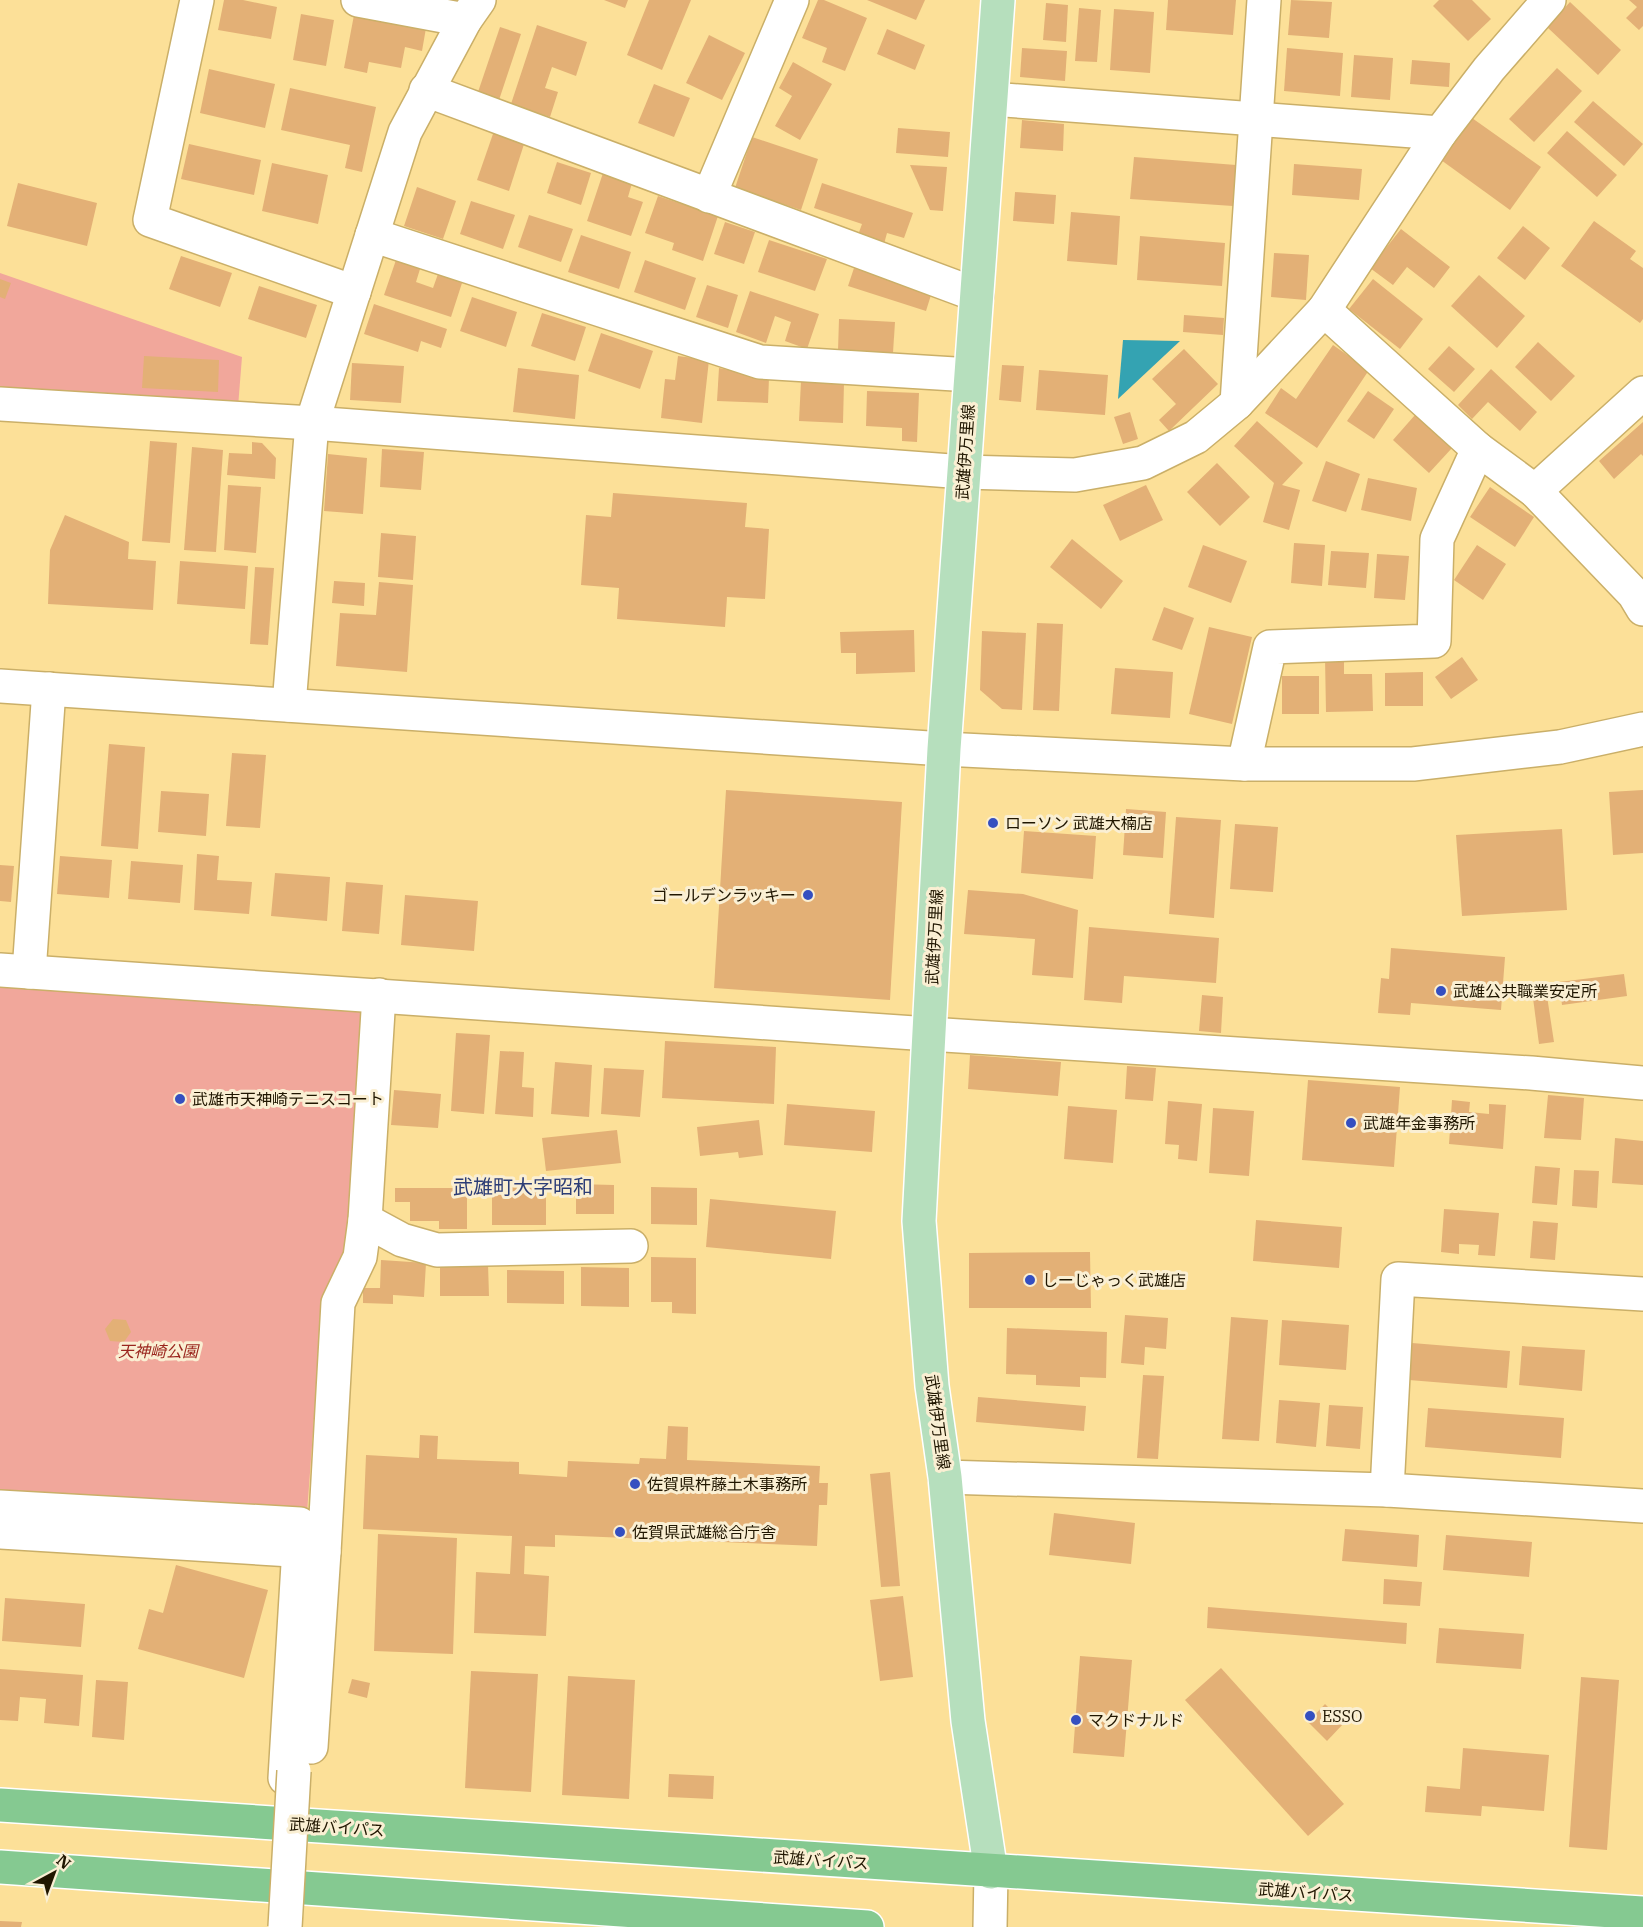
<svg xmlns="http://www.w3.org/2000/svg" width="1643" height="1927" font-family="'IBM Plex Serif','Noto Sans JP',serif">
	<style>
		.green { fill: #f1a79b }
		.water { fill: #34a3b2 }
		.building { fill: #e3b076 }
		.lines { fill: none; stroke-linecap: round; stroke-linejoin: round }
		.street-casing { stroke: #caaf68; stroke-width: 36 }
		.secondary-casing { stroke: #caaf68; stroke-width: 36 }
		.primary-casing { stroke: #fff; stroke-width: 36 }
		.highway-casing { stroke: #fff; stroke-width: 36 }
		.street { stroke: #fff; stroke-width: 33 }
		.secondary { stroke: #fff; stroke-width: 33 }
		.primary { stroke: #b6dfbd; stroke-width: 33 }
		.highway { stroke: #85c991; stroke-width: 33 }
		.street-bridge-casing { stroke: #caaf68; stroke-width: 36; stroke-linecap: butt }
		.street-bridge { stroke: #fff; stroke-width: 33 }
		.poi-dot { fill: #354fc0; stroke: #faefd3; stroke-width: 2 }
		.labels { text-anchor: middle; stroke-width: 6; stroke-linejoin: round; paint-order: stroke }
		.street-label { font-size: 16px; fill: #201600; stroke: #faefd3 }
		.poi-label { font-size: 16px; fill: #201600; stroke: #faefd3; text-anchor: start }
		.park-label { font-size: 16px; font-style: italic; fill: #9a261e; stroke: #faefd3 }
		.quarter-label { font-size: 20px; fill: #2c3d76; stroke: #faefd3 }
	</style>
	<rect width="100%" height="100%" fill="#fce098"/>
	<g class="green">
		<path d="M0,273l242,84 -4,50 -238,-17z"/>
		<path d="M0,986l365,21 -15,238 -28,65 -15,203 -307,-21z"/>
	</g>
	<path class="water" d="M1123,340l57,1 -62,58z"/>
	<g class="building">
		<path d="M224,0h19l34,7 -6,32 -53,-9z"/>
		<path d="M604,0h24l-3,8z"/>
		<path d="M649,0h42l-29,70 -35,-15z"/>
		<path d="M818,0h6l43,18 -22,53 -23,-9 5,-14 -25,-10z"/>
		<path d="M867,0h58l-9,20z"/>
		<path d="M1168,0h68l-3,35 -67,-5z"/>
		<path d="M1291,0l41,2 -3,36 -41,-3z"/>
		<path d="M1439,0h33l19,19 -23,22 -35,-35z"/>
		<path d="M1629,0h14v26l-4,4 -13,-12 11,-11z"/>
		<path d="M1570,2l51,48 -23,25 -51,-48z"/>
		<path d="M1046,3l22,2 -2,37 -23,-2z"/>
		<path d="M1079,8l22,2 -4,52 -22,-1z"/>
		<path d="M1114,9l40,3 -4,61 -40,-3z"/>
		<path d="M301,14l33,6 -8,46 -33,-6z"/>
		<path d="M354,15l72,13 -4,23 -17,-4 -4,21 -32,-6 -2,11 -23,-5z"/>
		<path d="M537,25l50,17 -11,34 -24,-9 -7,21 13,4 -8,25 -39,-13z"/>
		<path d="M500,27l21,7 -22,66 -21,-8z"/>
		<path d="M887,29l38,16 -10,25 -38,-16z"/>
		<path d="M709,35l36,18 -23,47 -36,-17z"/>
		<path d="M1022,48l45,3 -2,30 -45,-4z"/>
		<path d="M1287,48l56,5 -3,43 -56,-5z"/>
		<path d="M1354,55l39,3 -3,42 -39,-3z"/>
		<path d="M1412,60l38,3 -1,24 -39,-3z"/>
		<path d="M793,62l39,22 -32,56 -25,-14 17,-30 -13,-8z"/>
		<path d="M1557,68l25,23 -48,51 -25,-23z"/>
		<path d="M209,69l66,15 -10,44 -65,-15z"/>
		<path d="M654,84l36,14 -16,39 -36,-14z"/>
		<path d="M290,88l86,19 -14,65 -17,-4 5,-23 -69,-15z"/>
		<path d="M1593,101l50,43 -19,22 -50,-44z"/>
		<path d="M1472,118l69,49 -31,43 -69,-50z"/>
		<path d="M1022,120l42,4 -1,27 -43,-3z"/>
		<path d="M898,128l52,4 -2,25 -52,-4z"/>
		<path d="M494,131l31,10 -16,50 -32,-11z"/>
		<path d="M1567,131l50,44 -20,22 -50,-44z"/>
		<path d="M752,137l66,22 -17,51 -66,-22z"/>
		<path d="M189,144l72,16 -7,35 -73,-16z"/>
		<path d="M1134,157l102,8 -3,41 -103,-7z"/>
		<path d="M557,162l34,11 -10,32 -34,-12z"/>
		<path d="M272,163l56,12 -10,49 -56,-13z"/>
		<path d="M1294,164l68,5 -3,31 -67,-5z"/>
		<path d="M910,165l37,2 -4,44 -13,-1z"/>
		<path d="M603,173l29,10 -4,14 15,5 -12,34 -44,-15z"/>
		<path d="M18,183l79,20 -10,43 -80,-20z"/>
		<path d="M822,183l91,30 -9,25 -17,-5 -3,11 -26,-9 4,-11 -48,-16z"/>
		<path d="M417,187l39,14 -13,38 -39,-13z"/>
		<path d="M1015,192l41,3 -2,29 -41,-3z"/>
		<path d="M658,196l60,20 -15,45 -31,-11 2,-7 -29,-10z"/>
		<path d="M471,201l44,14 -12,34 -43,-15z"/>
		<path d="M1071,212l49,4 -3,49 -50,-4z"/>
		<path d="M529,215l44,14 -12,33 -43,-15z"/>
		<path d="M1594,221l42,30 -6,8 13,9v51l-3,4 -79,-57z"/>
		<path d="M725,222l30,10 -11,32 -30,-10z"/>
		<path d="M1523,226l27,22 -25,32 -28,-22z"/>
		<path d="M1401,229l49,38 -16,21 -27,-21 -14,18 -23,-17z"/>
		<path d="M581,235l50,17 -12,37 -51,-17z"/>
		<path d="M1140,236l85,7 -3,43 -85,-6z"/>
		<path d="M769,240l58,19 -12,32 -57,-19z"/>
		<path d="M1274,253l35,2 -3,45 -35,-3z"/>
		<path d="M181,256l51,17 -12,34 -51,-18z"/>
		<path d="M396,260l24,9 -4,13 17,6 5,-14 24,9 -11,34 -67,-22z"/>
		<path d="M645,260l51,18 -11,32 -51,-18z"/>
		<path d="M854,268l77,27 -5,16 -78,-25z"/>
		<path d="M1479,275l46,41 -28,32 -46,-42z"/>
		<path d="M0,279l11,4 -6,16 -5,-2z"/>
		<path d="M1373,279l50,40 -23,30 -51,-40z"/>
		<path d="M707,285l31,10 -10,33 -32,-11z"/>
		<path d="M259,286l58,19 -11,33 -58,-19z"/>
		<path d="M750,291l69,23 -12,35 -22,-8 6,-19 -16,-6 -9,27 -30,-11z"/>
		<path d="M472,297l45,15 -11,35 -46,-16z"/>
		<path d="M374,304l73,25 -6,19 -20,-7 -3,11 -54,-18z"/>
		<path d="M542,313l44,14 -11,34 -44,-15z"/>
		<path d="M1184,315l40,3 -1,17 -40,-3z"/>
		<path d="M839,319l56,3 -2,31 -55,-3z"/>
		<path d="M601,333l52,18 -13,38 -52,-18z"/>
		<path d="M1538,342l37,34 -24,25 -36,-34z"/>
		<path d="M1333,345l36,25 -52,78 -52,-35 16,-25 15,11z"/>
		<path d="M1449,346l26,23 -21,23 -26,-23z"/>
		<path d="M1184,349l34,35 -49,47 -10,-11 17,-16 -24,-25z"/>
		<path d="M144,356l75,4 -1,32 -76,-4z"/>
		<path d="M678,356l31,4 -7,63 -41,-5 4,-39 10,1z"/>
		<path d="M352,363l52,3 -3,37 -51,-3z"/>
		<path d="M1002,365l22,1 -3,36 -22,-2z"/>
		<path d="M518,368l61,7 -4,44 -62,-7z"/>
		<path d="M719,368l50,10 -1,25 -51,-2z"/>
		<path d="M1491,369l46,43 -17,19 -32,-29 -16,17 -14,-14z"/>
		<path d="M1039,370l69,5 -3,40 -69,-5z"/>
		<path d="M801,381l43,2 -1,40 -44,-2z"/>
		<path d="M867,391l52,2 -2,49 -15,-1v-13l-36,-2z"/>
		<path d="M1368,391l26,18 -20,30 -27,-18z"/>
		<path d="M1130,412l8,27 -15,5 -9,-27z"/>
		<path d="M1415,415l37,33 -23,25 -36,-33z"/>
		<path d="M1257,421l46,42 -21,22 18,5 -11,40 -26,-8 11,-39 -40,-37z"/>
		<path d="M1643,422v34l-2,-2 -27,25 -15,-18z"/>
		<path d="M150,441l27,2 -7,100 -28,-2z"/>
		<path d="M252,442l10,1 14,15 -1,21 -48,-4 2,-22 23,1z"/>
		<path d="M192,447l31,3 -7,102 -32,-2z"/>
		<path d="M382,449l42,3 -3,38 -41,-3z"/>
		<path d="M328,454l39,4 -4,56 -39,-3z"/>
		<path d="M1326,461l34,13 -14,38 -34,-11z"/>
		<path d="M1217,463l33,34 -30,29 -33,-34z"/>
		<path d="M1368,478l49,10 -6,33 -50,-11z"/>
		<path d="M228,485l33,2 -5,66 -32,-3z"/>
		<path d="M1146,485l17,35 -43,21 -17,-36z"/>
		<path d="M1490,487l44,30 -19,30 -45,-30z"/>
		<path d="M613,493l134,10 -2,24 24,2 -4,70 -38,-2 -2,30 -108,-8 2,-31 -38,-3 5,-70 25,2z"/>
		<path d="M65,515l64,27 -1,17 28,2 -3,49 -105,-6 2,-54z"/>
		<path d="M381,533l35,3 -3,44 -35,-3z"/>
		<path d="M1072,539l51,42 -22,28 -51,-42z"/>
		<path d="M1294,543l31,2 -3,41 -31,-3z"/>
		<path d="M1203,545l44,16 -16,42 -43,-16z"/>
		<path d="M1477,545l29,19 -23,36 -29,-20z"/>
		<path d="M1331,551l38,2 -3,35 -38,-3z"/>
		<path d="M1377,554l32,2 -4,44 -31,-2z"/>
		<path d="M180,561l68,5 -3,43 -68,-5z"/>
		<path d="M255,567l19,1 -6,77 -18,-1z"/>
		<path d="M334,581l31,2 -1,23 -32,-3z"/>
		<path d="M379,582l34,3 -6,87 -71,-6 4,-53 36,2z"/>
		<path d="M1164,607l30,11 -12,32 -30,-10z"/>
		<path d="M1037,623l26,1 -4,87 -26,-1z"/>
		<path d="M1209,627l43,10 -20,87 -43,-10z"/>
		<path d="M914,630l1,42 -59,2v-21h-15l-1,-21z"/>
		<path d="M982,631l44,2 -4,77 -20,-1 -22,-19z"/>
		<path d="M1462,657l16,23 -27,19 -16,-22z"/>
		<path d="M1325,658h19v16h28l1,37 -47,1z"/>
		<path d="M1115,668l58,4 -3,46 -59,-4z"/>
		<path d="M1423,672v34h-38v-33z"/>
		<rect x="1282" y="676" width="37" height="38"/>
		<path d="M109,744l36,3 -7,102 -37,-3z"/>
		<path d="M232,753l34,2 -6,73 -34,-2z"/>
		<path d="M726,790l176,12 -12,198 -176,-12z"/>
		<path d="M1643,790v63l-30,2 -4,-63z"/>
		<path d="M161,791l48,3 -3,42 -48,-4z"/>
		<path d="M1126,809l40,3 -3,46 -40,-3z"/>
		<path d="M1176,817l45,3 -7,98 -45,-4z"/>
		<path d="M1235,824l43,3 -5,65 -43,-3z"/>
		<path d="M1562,829l5,81 -105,6 -6,-81z"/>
		<path d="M1024,831l72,5 -3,43 -72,-6z"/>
		<path d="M197,854l22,2 -2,24 35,2 -3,32 -55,-4z"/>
		<path d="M60,856l52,4 -3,38 -52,-4z"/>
		<path d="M131,861l52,4 -3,38 -52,-4z"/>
		<path d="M0,865l14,1 -3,36 -11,-1z"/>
		<path d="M275,873l55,4 -3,44 -56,-5z"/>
		<path d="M346,882l37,3 -4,49 -37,-3z"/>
		<path d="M968,890l55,4 55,16 -5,68 -41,-3 3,-36 -71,-5z"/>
		<path d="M405,895l73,6 -4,50 -73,-6z"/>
		<path d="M1089,927l130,11 -3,45 -92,-7 -2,27 -38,-3z"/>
		<path d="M1391,948l114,9 -4,53 -90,-7 -1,12 -32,-2 3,-35 8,1z"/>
		<path d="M1624,974l3,22 -65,9 -3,-23z"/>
		<path d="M1202,995l21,2 -2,36 -22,-2z"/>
		<path d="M1547,996l7,46 -15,2 -6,-46z"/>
		<path d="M456,1033l34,2 -6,79 -33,-3z"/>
		<path d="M665,1041l111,6 -2,57 -112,-6z"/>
		<path d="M500,1051l24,1 -2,35 12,1 -1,29 -38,-3z"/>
		<path d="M970,1055l91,7 -3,34 -90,-7z"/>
		<path d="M555,1062l37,3 -3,52 -38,-3z"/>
		<path d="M1127,1066l29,2 -3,33 -28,-2z"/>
		<path d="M604,1068l40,2 -4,47 -39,-3z"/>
		<path d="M1308,1080l92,7 -6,80 -92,-7z"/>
		<path d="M394,1090l47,4 -3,34 -47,-3z"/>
		<path d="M1548,1095l36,3 -3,42 -37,-2z"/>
		<path d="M1452,1100l18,2 -1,10 20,2v-10l17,1 -3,44 -54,-5z"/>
		<path d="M1168,1101l34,3 -5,57 -19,-2 1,-14 -14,-1z"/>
		<path d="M787,1104l88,7 -3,41 -88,-7z"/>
		<path d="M1068,1106l49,4 -4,53 -49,-4z"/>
		<path d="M1213,1108l41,3 -5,65 -40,-3z"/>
		<path d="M759,1120l4,35 -24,3 -1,-6 -38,4 -3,-29z"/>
		<path d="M617,1130l4,33 -75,8 -4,-33z"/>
		<path d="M1615,1138l28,3v44l-31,-2z"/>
		<path d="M1535,1166l25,2 -3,37 -25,-2z"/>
		<path d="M1574,1170l25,1 -2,37 -25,-2z"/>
		<path d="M576,1184l38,1v29h-38z"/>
		<path d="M492,1187l54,1v37h-54z"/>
		<path d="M651,1187l46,1v37l-46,-1z"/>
		<path d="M395,1188h72v41h-28v-8h-29v-19h-15z"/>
		<path d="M710,1199l126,12 -5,48 -125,-12z"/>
		<path d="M1444,1209l55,4 -4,43 -17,-1 1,-10 -20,-1v10l-18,-2z"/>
		<path d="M1256,1220l86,7 -3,41 -86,-7z"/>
		<path d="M1533,1221l25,2 -3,37 -25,-2z"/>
		<path d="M1090,1252l1,56h-122v-55z"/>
		<path d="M651,1257l45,1v56l-24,-1v-11h-21z"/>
		<path d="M381,1260l45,3 -2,34 -31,-2v9l-30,-1v-15h17z"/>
		<path d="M440,1263h48l1,33h-49z"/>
		<path d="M581,1267l48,1v39l-48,-1z"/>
		<path d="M507,1270l57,1v33l-57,-1z"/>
		<path d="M1125,1315l43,3 -2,31 -21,-2 -1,18 -23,-2z"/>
		<path d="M1231,1317l37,3 -9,121 -37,-2z"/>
		<path d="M113,1319l13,1 5,12 -7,10 -14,-1 -5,-12z"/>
		<path d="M1282,1320l67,5 -3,45 -67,-5z"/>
		<path d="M1007,1328l100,4 -1,46 -26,-1v10l-44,-2v-10l-30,-1z"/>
		<path d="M1412,1343l98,8 -3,37 -98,-8z"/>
		<path d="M1522,1346l63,4 -3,41 -63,-6z"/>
		<path d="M1143,1375l21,1 -6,83 -21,-1z"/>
		<path d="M978,1397l108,9 -2,25 -108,-9z"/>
		<path d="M1279,1400l41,3 -4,44 -40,-4z"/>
		<path d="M1329,1405l34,2 -3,42 -34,-3z"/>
		<path d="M1428,1408l136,10 -3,40 -136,-11z"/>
		<path d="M668,1426l20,1 -1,33 133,6 -1,17h9l-1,22h-8l-2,41 -262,-11v12l-30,-1 -1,28 25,2 -3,60 -72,-3 2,-61 34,2 2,-38 -149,-7 3,-74 53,3 1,-23 18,1 -1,23 82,3v12l48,3 1,-16 71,3 1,-6 26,1z"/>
		<path d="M890,1472l10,114 -19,1 -11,-113z"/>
		<path d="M1054,1513l81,10 -4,41 -82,-9z"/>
		<path d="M1345,1529l74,6 -2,32 -75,-6z"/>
		<path d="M378,1534l79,4 -4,116 -79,-3z"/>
		<path d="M1446,1535l86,7 -3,35 -86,-7z"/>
		<path d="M176,1565l92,25 -24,88 -106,-29 11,-40 14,4z"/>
		<path d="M1384,1579l38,3 -2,24 -37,-2z"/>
		<path d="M903,1596l10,81 -33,4 -10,-81z"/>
		<path d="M5,1598l80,6 -4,43 -79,-6z"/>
		<path d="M1208,1607l199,16 -1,21 -199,-16z"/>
		<path d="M1439,1628l85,6 -3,35 -85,-6z"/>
		<path d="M1080,1656l52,4 -8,97 -51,-4z"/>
		<path d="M1221,1668l123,136 -36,32 -123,-136z"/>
		<path d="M0,1669l83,6 -4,51 -35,-3 2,-24 -26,-2 -2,24 -18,-1z"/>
		<path d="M471,1671l67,3 -7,118 -66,-4z"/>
		<path d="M568,1676l67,4 -6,119 -67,-4z"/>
		<path d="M1581,1677l38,3 -12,170 -38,-3z"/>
		<path d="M352,1679l18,4 -3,15 -19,-5z"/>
		<path d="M96,1680l32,2 -4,58 -32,-3z"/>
		<path d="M1325,1704l19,19 -17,18 -19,-19z"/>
		<path d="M1463,1748l86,7 -5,56 -62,-5 -1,10 -56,-4 2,-26 33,3z"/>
		<path d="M669,1774l45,2 -1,23 -45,-2z"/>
		<path d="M0,1921l22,1 -1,5h-21z"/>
	</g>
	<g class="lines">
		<defs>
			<g id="street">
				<path d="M197,0l-47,220 204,72"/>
				<path d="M358,0l107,20"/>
				<path d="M426,90l551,205"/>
				<path d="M991,99l449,34"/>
				<path d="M709,196l83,-196"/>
				<path d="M372,235l388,127 211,13"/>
				<path d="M1324,310l116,-177 49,-64 60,-69"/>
				<path d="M1237,403l87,-93 154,139"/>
				<path d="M0,404l312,19 652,49 111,3 68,-12 53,-26 41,-34 27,-403"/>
				<path d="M1535,491l108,-98"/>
				<path d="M289,705l23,-282 93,-291 60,-112 14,-20"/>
				<path d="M1244,764l26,-117 164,-6 3,-102 41,-90 57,42 99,103 9,15"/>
				<path d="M0,970l929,64 602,39 112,10"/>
				<path d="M29,972l20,-283"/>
				<path d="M365,1220l37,20 35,10 194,-4"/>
				<path d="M945,1477l442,13 256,16"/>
				<path d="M1387,1490l11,-211 245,15"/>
				<path d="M0,1507l300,17 -1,14"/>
				<path d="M0,1532l324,20 14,-249 22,-46 5,-37 14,-225"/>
				<path d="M311,1747l13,-195"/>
				<path d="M285,1778l13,-214"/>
			</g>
			<g id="secondary">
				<path d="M0,686l944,63 300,15h169l147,-17 83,-18"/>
				<path d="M990,1927l1,-55"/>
			</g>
			<path id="primary" d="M991,1872l-23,-151 -23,-244 -13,-91 -13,-165 25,-472 54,-749"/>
			<g id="highway">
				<path d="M0,1805l1643,108"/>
				<path d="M0,1867l867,60"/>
			</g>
		</defs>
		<use href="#street" class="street-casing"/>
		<use href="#secondary" class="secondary-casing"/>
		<use href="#primary" class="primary-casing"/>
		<use href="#highway" class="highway-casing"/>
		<use href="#street" class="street"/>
		<use href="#secondary" class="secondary"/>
		<use href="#primary" class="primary"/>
		<use href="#highway" class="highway"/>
		<defs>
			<path id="street-bridge" d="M285,1927l9,-156"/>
		</defs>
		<use href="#street-bridge" class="street-bridge-casing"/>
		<use href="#street-bridge" class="street-bridge"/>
	</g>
	<g class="poi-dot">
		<circle cx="993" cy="823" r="6"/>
		<circle cx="808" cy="895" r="6"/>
		<circle cx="1441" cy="991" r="6"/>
		<circle cx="180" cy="1099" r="6"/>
		<circle cx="1351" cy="1123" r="6"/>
		<circle cx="1030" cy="1280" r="6"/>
		<circle cx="635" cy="1484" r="6"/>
		<circle cx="620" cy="1532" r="6"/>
		<circle cx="1310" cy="1716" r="6"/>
		<circle cx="1076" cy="1720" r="6"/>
	</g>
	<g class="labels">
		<g class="street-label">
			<text transform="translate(965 452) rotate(-86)" y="6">武雄伊万里線</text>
			<text transform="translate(934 937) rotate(-87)" y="6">武雄伊万里線</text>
			<text transform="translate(938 1422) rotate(82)" y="6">武雄伊万里線</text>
			<text transform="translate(337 1827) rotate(4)" y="6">武雄バイパス</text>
			<text transform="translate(821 1860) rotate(4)" y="6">武雄バイパス</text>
			<text transform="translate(1306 1892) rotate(4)" y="6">武雄バイパス</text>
		</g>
		<g class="poi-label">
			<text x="1005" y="829">ローソン 武雄大楠店</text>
			<text x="796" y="901" text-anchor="end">ゴールデンラッキー</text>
			<text x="1453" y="997">武雄公共職業安定所</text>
			<text x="192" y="1105">武雄市天神崎テニスコート</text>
			<text x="1363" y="1129">武雄年金事務所</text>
			<text x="1042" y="1286">しーじゃっく武雄店</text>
			<text x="647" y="1490">佐賀県杵藤土木事務所</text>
			<text x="632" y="1538">佐賀県武雄総合庁舎</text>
			<text x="1322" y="1722">ESSO</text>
			<text x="1088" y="1726">マクドナルド</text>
		</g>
		<g class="park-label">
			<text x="158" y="1357">天神崎公園</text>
		</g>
		<g class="quarter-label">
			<text x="523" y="1194">武雄町大字昭和</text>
		</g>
	</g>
	<g transform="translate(54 1873) rotate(41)" stroke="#faefd3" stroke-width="4.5" paint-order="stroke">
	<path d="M0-4.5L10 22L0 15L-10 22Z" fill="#201600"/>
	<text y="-9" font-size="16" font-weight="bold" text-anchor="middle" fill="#201600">N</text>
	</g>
</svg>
